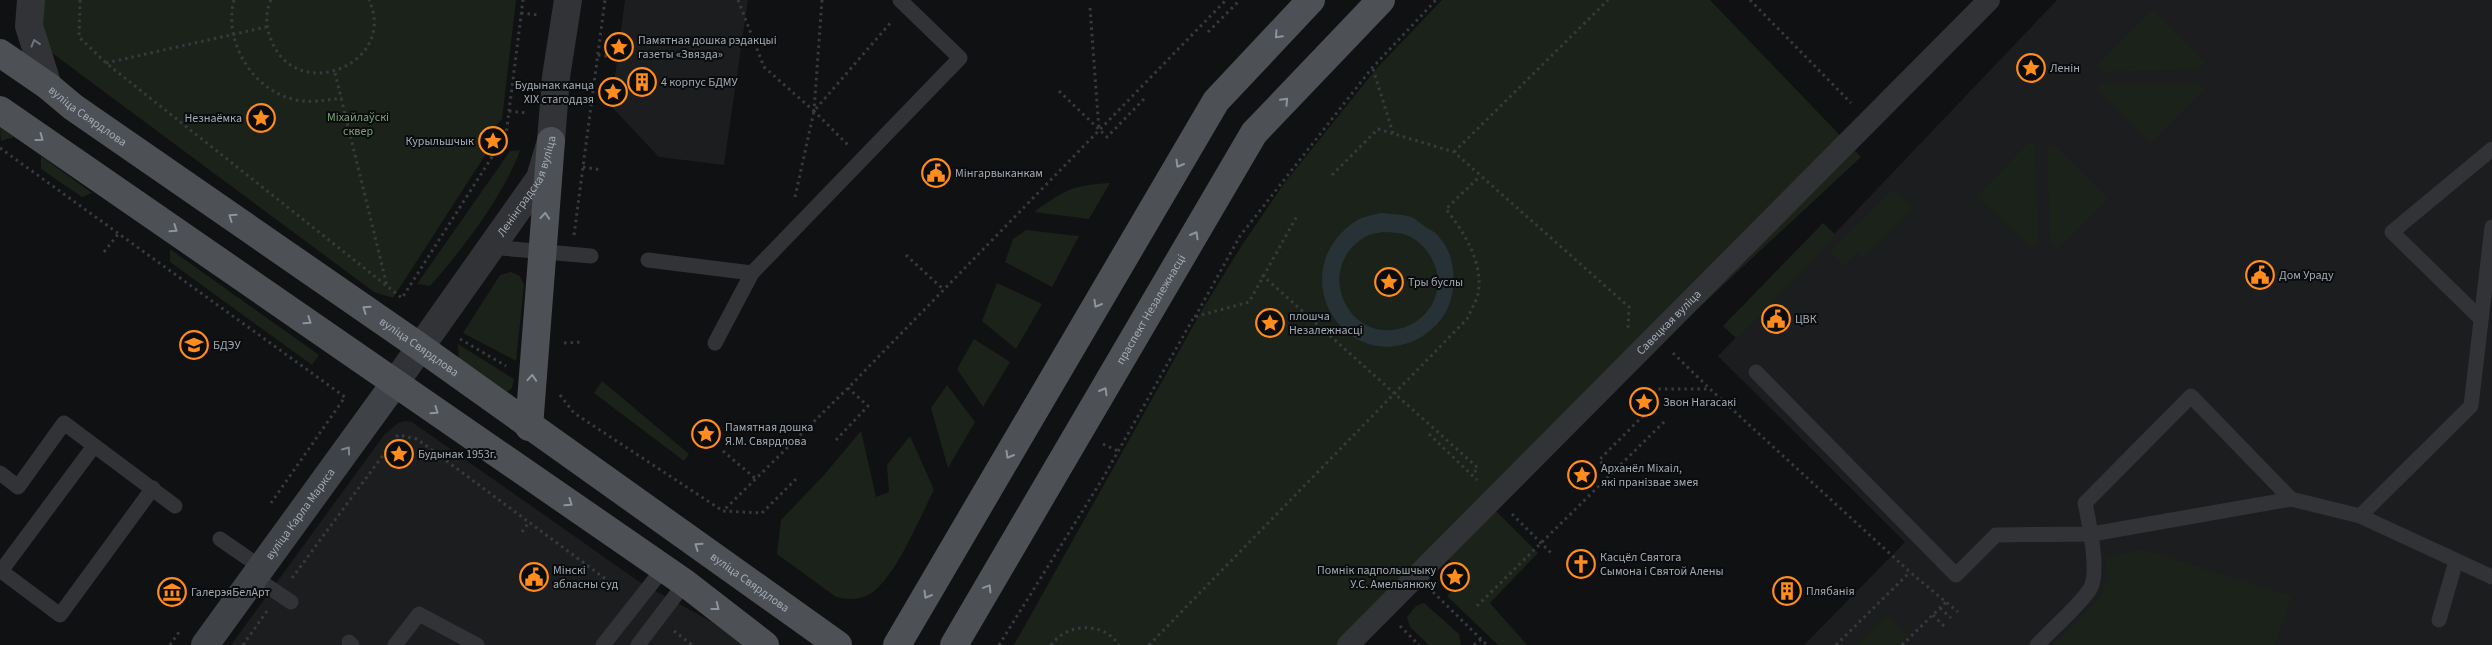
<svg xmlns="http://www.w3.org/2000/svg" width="2492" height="645" font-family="'Source Sans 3',sans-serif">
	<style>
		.built { fill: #1c1d1f }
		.green { fill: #1b221a }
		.water { fill: #263236; fill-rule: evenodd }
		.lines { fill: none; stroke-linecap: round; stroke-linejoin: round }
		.path { stroke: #373a3e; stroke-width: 3; stroke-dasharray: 2.5 4; stroke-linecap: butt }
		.service { stroke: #313337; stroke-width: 15 }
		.pedestrian { stroke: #313337; stroke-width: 22 }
		.tertiary { stroke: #313337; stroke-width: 28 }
		.secondary { stroke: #3f4247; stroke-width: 28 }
		.primary { stroke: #4d5156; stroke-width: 28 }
		.oneway { stroke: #8c949c }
		.oneway2 { stroke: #6f747c }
		.oneway3 { stroke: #7f868e }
		.labels { text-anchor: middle; stroke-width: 4; stroke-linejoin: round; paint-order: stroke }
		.poi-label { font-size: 12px; fill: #a1aab4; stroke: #0b0c0d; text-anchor: start }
		.street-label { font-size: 12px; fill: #a1aab4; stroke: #0b0c0d }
		.park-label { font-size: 12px; fill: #7aa176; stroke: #0b0c0d }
	</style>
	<rect width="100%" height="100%" fill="#101112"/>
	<g class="built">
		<path d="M625,0h123l-24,165 -65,-8 -48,-51z"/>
		<path d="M2057,0h435v645h-688l101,-103 -187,-186z"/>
		<path d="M405,421l7,1 229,161 80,44 25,18h-515l153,-210 14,-12z"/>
	</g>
	<g class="green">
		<path d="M43,0h473l-14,119 -17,19 1,16 -93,144 -19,-6 -322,-239 -11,-27z"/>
		<path d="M1442,0h268l151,157 -186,173 -179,181 42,42 -48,50 37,42h-29l-51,-49 20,-19 -21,-20 -89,88h-343l188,-335 40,-65 41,-60 93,-116z"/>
		<path d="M2153,10l52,53 -6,6 -96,3 -6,-6z"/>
		<path d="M2102,83h97l6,6 -54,54 -54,-54z"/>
		<path d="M0,127l14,10 -13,4z"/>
		<path d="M2030,141l5,4 3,97 -6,6 -55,-52z"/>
		<path d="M2053,143l55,56 -51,50 -7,-6 -3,-94z"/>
		<path d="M520,150c-14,42 -60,103 -90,136l-13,-2 93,-133z"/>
		<path d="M41,156l51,37 -10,4 -41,-28z"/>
		<path d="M1110,183l-21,36 -55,-7c31,-22 38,-27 76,-29z"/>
		<path d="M1894,189l20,19 -51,49 -6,-5 -12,14 -16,-14z"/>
		<path d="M1823,223l13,12 -99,104 -14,-13z"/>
		<path d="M1026,230l53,6 -27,51 -47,-25 8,-23z"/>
		<path d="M170,249l149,106 -7,10 -142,-103z"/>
		<path d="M511,272l9,4 4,9 -8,76 -53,-28 37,-58z"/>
		<path d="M997,283l45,21 -26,45 -34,-28z"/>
		<path d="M974,339l36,23 -27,45 -26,-38z"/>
		<path d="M458,344l56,35 -2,9 -5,4 -48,-31z"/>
		<path d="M602,381l87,73 -5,7 -90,-68z"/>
		<path d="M947,385l28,37 -27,46 -17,-60z"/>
		<path d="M861,431l15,66 13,-5 -2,-27 23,-29 24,54c-15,28 -38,88 -64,104 -10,6 -23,6 -34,3l-59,-43 4,-34 43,-45z"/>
		<path d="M2142,549l150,47 -17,49h-222l46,-46 9,-22 -3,-19z"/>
		<path d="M1424,603l35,31 2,11h-32l-19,-18 -3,-10 9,-11z"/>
		<path d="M1887,615l22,22 -8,8h-44z"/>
	</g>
	<path class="water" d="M1381,213c9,1 21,1 30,4 5,2 9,6 13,9 4,3 12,6 15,11 16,17 18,47 10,68 -5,14 -19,28 -33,35 -75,34 -134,-70 -60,-119 6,-4 17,-6 25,-8zM1383,232c7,1 17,0 23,3 24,9 38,39 29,63 -4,11 -14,22 -25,27 -58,27 -100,-55 -45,-88 5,-3 13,-4 18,-5z"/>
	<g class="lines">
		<g class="path">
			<path d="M80,0l-1,37 27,26 296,235 104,-163 17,-135"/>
			<path d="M234,0c-11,42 19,91 62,100 16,3 30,0 46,-2"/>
			<path d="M271,0c-6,11 -5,26 -1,37 24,70 129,27 99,-37"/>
			<path d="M738,0l26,67 50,44"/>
			<path d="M822,0l-8,111 34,34"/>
			<path d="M1750,0l101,103"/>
			<path d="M1090,8l9,122"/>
			<path d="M521,13l18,2"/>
			<path d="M1208,32l32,-32"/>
			<path d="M598,55l20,3"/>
			<path d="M106,63l160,-36"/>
			<path d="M1373,69l20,64"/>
			<path d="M335,73l52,213"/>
			<path d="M1059,91l48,46 38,-39"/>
			<path d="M509,111l17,2"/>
			<path d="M0,148l345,249 -74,106"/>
			<path d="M1454,152l154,-152"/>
			<path d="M583,167l19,3"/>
			<path d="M1332,175l46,-46 76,23 175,155 -1,21"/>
			<path d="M795,197l19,-86 78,-90"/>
			<path d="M574,235l31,-235"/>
			<path d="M104,252l15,-19"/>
			<path d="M906,255l38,35"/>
			<path d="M1262,275l216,193 -6,7"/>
			<path d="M1195,317l45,-81 132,-168 64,-68"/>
			<path d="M460,339l46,27"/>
			<path d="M564,343l18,-1"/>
			<path d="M1673,353l37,36"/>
			<path d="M560,395l14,18 149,98"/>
			<path d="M1644,402l14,-13h52l200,183 48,40"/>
			<path d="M1429,434l48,46"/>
			<path d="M836,440l32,-34 -20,-18"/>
			<path d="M1103,444l15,7"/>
			<path d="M723,451l33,28"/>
			<path d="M1611,473l-12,-13 49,-49 1,-14"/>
			<path d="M796,479l-34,34 -39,-2 125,-123 378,-388"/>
			<path d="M1512,514l41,41"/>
			<path d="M522,532l7,-10"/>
			<path d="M292,578l106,-143 19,4 202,150"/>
			<path d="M1433,592l54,53"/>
			<path d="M1477,606l189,-186"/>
			<path d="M1940,608l11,10"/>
			<path d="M1933,615l11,11"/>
			<path d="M1400,626l19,19"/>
			<path d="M674,631l18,14"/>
			<path d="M170,645l9,-13"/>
			<path d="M243,645l24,-34"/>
			<path d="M999,645l104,-167 91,-161 55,-15 48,-86"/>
			<path d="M1051,645c16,-22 52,-24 68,0"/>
			<path d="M1149,645l318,-326c3,-7 7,-14 10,-21 9,-32 -13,-66 -31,-89l34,-33"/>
			<path d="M1474,645l7,-6"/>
			<path d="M1836,645l74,-73"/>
			<path d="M1902,645l44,-43"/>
		</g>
		<g class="service">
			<path d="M490,247l101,9"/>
			<path d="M648,260l104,13 208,-215 -60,-58"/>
			<path d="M2481,319l-89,-87 100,-83"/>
			<path d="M715,343l37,-70"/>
			<path d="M1756,372l200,203 40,-40 96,-1 199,-35 69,17 111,-110 21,-179"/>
			<path d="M94,446l-93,125 59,44 93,-127"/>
			<path d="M0,473l18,14 46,-64 111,83"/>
			<path d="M2360,516l132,61"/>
			<path d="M220,539l42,29"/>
			<path d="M254,577l37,25"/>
			<path d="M2439,620l17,-59"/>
			<path d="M349,642l3,3"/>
			<path d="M395,645l24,-31 58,31"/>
			<path d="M603,645l60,-76"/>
			<path d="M638,645l47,-62"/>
			<path d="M2037,645c14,-15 43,-40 53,-56 10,-16 -1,-67 -5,-86l106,-107 100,103"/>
		</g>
		<path class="pedestrian" id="s1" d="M1348,645l641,-645"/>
		<g class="tertiary">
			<path d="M31,0l-2,26 19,60"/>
			<path id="s2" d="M395,383l145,-205 11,-37 5,-64 12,-77"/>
		</g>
		<path class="secondary" id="s3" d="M205,645l190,-262"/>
		<g class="primary">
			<path id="s4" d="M0,53l48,33 25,21 347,240 418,298"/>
			<path d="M0,110l685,473 80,62"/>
			<path d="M529,427l22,-286"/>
			<path d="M897,645l319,-544 95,-101"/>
			<path id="s5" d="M954,645l300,-512 127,-133"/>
		</g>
	</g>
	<defs><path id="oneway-chevron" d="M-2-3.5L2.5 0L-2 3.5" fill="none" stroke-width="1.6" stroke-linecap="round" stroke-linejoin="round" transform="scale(1.25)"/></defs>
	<g class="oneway">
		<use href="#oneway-chevron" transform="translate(1278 35) rotate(133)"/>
		<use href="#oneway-chevron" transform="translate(1285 101) rotate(-46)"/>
		<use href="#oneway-chevron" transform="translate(40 138) rotate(36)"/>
		<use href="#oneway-chevron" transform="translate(1179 164) rotate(120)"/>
		<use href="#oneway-chevron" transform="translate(545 216) rotate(-86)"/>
		<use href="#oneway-chevron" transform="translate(232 217) rotate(-145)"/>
		<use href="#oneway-chevron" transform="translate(174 229) rotate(34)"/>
		<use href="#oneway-chevron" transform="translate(1195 235) rotate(-60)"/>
		<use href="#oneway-chevron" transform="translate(1097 304) rotate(120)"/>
		<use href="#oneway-chevron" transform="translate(366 309) rotate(-145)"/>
		<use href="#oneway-chevron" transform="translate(308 321) rotate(34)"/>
		<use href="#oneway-chevron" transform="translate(532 378) rotate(-86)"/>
		<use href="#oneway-chevron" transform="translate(1104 391) rotate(-60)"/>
		<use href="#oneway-chevron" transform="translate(435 411) rotate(35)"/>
		<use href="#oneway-chevron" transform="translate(1009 455) rotate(120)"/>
		<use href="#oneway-chevron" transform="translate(569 503) rotate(35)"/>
		<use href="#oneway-chevron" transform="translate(698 546) rotate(-145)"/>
		<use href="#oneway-chevron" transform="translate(988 588) rotate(-59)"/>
		<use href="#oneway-chevron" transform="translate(927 595) rotate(120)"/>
		<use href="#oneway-chevron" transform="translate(716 607) rotate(38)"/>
	</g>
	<use class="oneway2" href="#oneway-chevron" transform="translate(35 43) rotate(-107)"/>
	<use class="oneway3" href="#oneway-chevron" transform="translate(347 450) rotate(-54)"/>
	<defs>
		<symbol id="sight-ring" viewBox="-11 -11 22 22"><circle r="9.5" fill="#0b0c0d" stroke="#ff8c1c" stroke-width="1.5"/><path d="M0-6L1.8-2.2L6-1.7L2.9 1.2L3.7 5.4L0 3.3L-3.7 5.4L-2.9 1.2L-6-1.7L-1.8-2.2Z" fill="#ff8c1c"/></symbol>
		<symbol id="building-ring" viewBox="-11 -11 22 22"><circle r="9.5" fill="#0b0c0d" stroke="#ff8c1c" stroke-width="1.5"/><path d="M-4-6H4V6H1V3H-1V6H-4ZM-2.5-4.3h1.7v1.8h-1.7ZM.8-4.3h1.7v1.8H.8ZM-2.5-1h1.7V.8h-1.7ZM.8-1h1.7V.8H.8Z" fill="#ff8c1c"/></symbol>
		<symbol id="civic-ring" viewBox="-11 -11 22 22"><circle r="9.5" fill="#0b0c0d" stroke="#ff8c1c" stroke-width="1.5"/><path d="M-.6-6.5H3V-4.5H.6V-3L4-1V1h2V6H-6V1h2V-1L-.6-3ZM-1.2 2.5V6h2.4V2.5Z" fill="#ff8c1c"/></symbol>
		<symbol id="university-ring" viewBox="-11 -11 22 22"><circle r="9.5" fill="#0b0c0d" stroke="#ff8c1c" stroke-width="1.5"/><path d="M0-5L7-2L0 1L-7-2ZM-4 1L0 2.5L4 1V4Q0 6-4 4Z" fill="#ff8c1c"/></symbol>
		<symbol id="church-ring" viewBox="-11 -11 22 22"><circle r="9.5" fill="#0b0c0d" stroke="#ff8c1c" stroke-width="1.5"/><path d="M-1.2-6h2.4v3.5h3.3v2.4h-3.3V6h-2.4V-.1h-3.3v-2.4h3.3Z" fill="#ff8c1c"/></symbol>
		<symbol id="museum-ring" viewBox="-11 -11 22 22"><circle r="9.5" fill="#0b0c0d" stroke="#ff8c1c" stroke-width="1.5"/><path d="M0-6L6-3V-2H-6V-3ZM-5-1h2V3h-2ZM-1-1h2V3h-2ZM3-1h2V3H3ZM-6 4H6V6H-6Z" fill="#ff8c1c"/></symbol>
	</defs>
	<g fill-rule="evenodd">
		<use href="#sight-ring" x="603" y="31" width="32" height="32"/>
		<use href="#sight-ring" x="2015" y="52" width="32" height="32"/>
		<use href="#building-ring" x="626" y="66" width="32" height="32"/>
		<use href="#sight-ring" x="597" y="76" width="32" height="32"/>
		<use href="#sight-ring" x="245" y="102" width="32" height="32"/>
		<use href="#sight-ring" x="477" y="125" width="32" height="32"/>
		<use href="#civic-ring" x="920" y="157" width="32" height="32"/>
		<use href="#civic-ring" x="2244" y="259" width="32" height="32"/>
		<use href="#sight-ring" x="1373" y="266" width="32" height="32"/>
		<use href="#civic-ring" x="1760" y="303" width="32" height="32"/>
		<use href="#sight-ring" x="1254" y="307" width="32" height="32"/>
		<use href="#university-ring" x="178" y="329" width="32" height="32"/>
		<use href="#sight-ring" x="1628" y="386" width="32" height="32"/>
		<use href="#sight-ring" x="690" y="418" width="32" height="32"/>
		<use href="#sight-ring" x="383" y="438" width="32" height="32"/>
		<use href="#sight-ring" x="1566" y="459" width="32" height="32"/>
		<use href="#church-ring" x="1565" y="548" width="32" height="32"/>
		<use href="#civic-ring" x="518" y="561" width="32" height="32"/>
		<use href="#sight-ring" x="1439" y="561" width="32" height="32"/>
		<use href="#building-ring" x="1771" y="575" width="32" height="32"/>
		<use href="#museum-ring" x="156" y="576" width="32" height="32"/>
	</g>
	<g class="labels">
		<g class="poi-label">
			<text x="638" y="44">Памятная дошка рэдакцыі<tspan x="638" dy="14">газеты «Звязда»</tspan></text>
			<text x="2050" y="72">Ленін</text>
			<text x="661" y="86">4 корпус БДМУ</text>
			<text x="594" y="89" text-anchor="end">Будынак канца<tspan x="594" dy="14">XIX стагоддзя</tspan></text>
			<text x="242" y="122" text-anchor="end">Незнаёмка</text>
			<text x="474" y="145" text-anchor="end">Курыльшчык</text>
			<text x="955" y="177">Мінгарвыканкам</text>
			<text x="2279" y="279">Дом Ураду</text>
			<text x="1408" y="286">Тры буслы</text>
			<text x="1289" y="320">плошча<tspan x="1289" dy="14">Незалежнасці</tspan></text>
			<text x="1795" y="323">ЦВК</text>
			<text x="213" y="349">БДЭУ</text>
			<text x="1663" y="406">Звон Нагасакі</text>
			<text x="725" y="431">Памятная дошка<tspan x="725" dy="14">Я.М. Свярдлова</tspan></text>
			<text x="418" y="458">Будынак 1953г.</text>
			<text x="1601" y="472">Арханёл Міхаіл,<tspan x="1601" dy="14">які пранізвае змея</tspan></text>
			<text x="1600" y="561">Касцёл Святога<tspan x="1600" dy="14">Сымона і Святой Алены</tspan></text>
			<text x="553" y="574">Мінскі<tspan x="553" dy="14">абласны суд</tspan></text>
			<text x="1436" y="574" text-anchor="end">Помнік падпольшчыку<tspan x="1436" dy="14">У.С. Амельянюку</tspan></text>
			<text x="1806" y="595">Плябанія</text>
			<text x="191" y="596">ГалерэяБелАрт</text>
		</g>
		<g class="street-label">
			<text dy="4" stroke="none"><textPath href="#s4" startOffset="108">вуліца Свярдлова</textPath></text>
			<text dy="4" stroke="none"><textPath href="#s2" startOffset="238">Ленінградская вуліца</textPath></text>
			<text dy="4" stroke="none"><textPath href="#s5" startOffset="389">праспект Незалежнасці</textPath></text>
			<text dy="4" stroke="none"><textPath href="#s1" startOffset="455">Савецкая вуліца</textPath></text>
			<text dy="4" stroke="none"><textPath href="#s4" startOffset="512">вуліца Свярдлова</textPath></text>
			<text dy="4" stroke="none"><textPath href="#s3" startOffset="162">вуліца Карла Маркса</textPath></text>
			<text dy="4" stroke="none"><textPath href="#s4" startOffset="918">вуліца Свярдлова</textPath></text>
		</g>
		<g class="park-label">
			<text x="358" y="121">Міхайлаўскі<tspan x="358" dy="14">сквер</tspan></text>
		</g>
	</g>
</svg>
